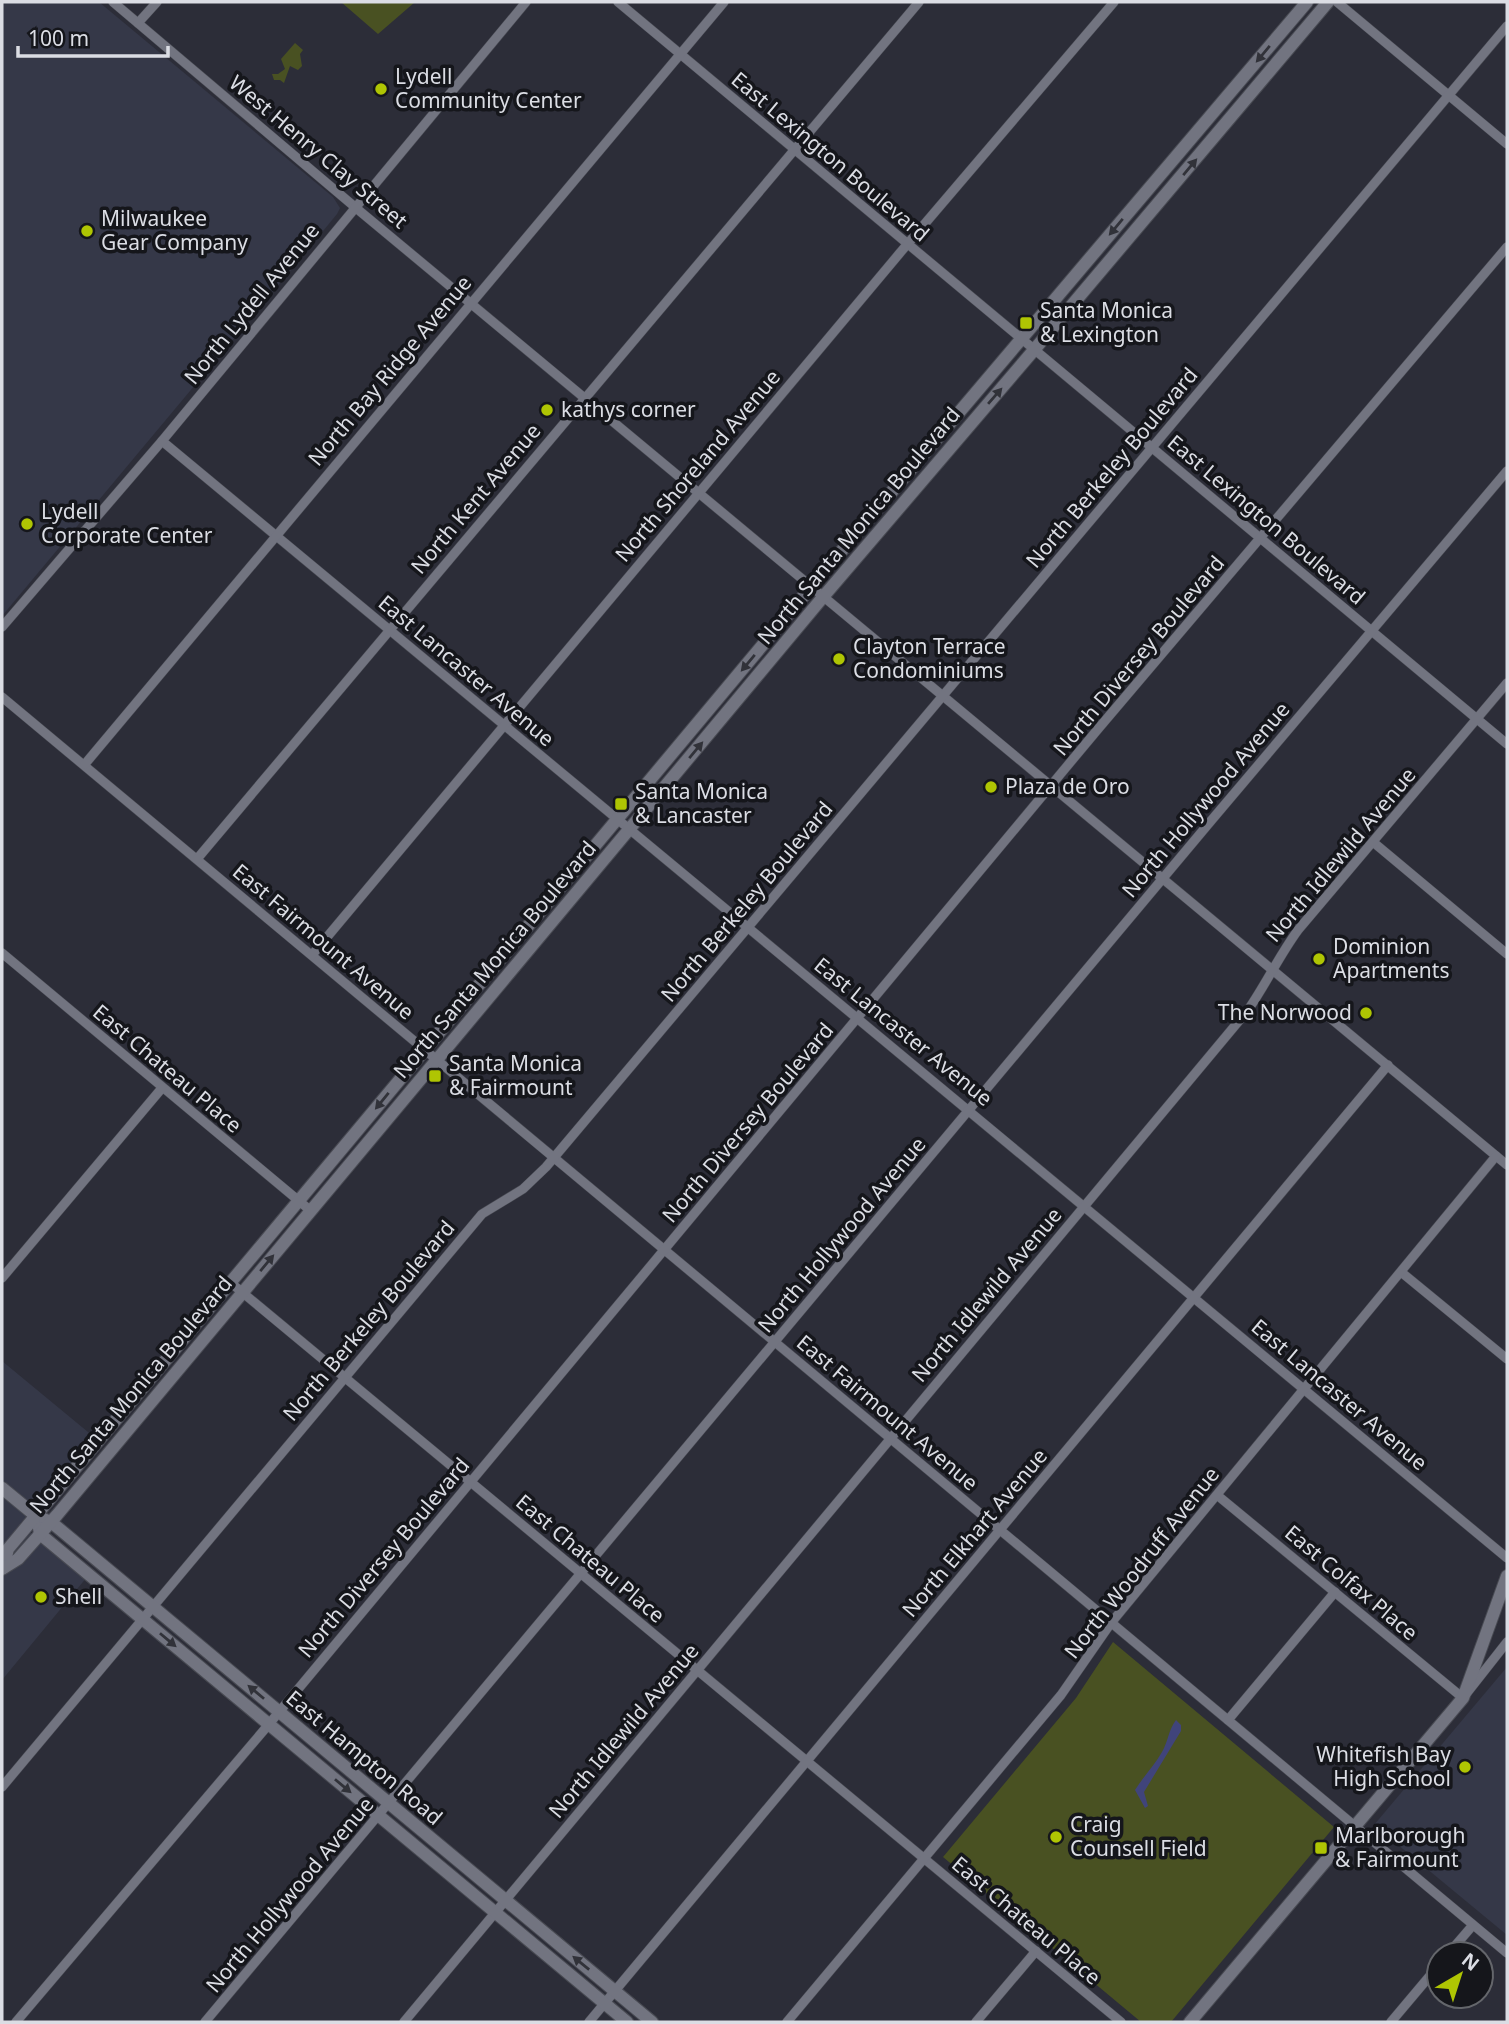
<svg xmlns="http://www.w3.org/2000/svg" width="1509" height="2024" font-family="'Noto Sans',sans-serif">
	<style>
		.built { fill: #353848 }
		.green { fill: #495122 }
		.water { fill: #40447b }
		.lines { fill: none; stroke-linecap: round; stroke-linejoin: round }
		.street-casing { stroke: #484a52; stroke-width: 10 }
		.secondary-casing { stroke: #484a52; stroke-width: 14 }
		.street { stroke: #727480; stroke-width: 9 }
		.secondary { stroke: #727480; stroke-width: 12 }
		.oneway { fill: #313239 }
		.poi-dot { fill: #afc503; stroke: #15161b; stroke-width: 2.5 }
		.labels { text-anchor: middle; stroke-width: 7; stroke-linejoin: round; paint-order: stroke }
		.poi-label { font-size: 21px; fill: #dbdde4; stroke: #15161b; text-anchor: start }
		.street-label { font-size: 21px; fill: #dbdde4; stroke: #15161b }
	</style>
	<rect width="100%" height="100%" fill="#2c2d38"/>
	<g class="built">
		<path d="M2,2h97l234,195 7,11 -3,6 -41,50 -294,352z"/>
		<path d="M2,1361l92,76 -74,87 67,53 -85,103z"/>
		<path d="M1507,1667v268l-133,-110z"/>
	</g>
	<g class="green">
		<path d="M341,2h74l-37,32z"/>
		<path d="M295,43l8,7 -3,4 2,12 -4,4 -8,-4 -6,17 -4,-3h-6l-2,-6h6l7,-5 -4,-10z"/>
		<path d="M1113,1642l221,185 -163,195h-30l-198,-165 133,-159z"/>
	</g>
	<path class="water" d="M1176,1720l5,5v6l-37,61 4,14 -3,2 -10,-18c8,-13 19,-24 27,-38 6,-10 6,-21 14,-32z"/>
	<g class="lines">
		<defs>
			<g id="street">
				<path d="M113,2l249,211 1145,952"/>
				<path d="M618,2l889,742"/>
				<path d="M1337,2l170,142"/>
				<path d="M138,23l19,-21"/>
				<path d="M162,441l1345,1117"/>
				<path d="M2,627l160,-186 364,-439"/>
				<path d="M2,697l1505,1256"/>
				<path d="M85,764l639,-762"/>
				<path d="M1373,842l134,112"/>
				<path d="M197,859l722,-857"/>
				<path d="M2,953l309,258"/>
				<path d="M312,955l587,-701 215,-252"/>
				<path d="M1401,1272l106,87"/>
				<path d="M2,1278l160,-190"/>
				<path d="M231,1283l890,739"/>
				<path d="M1217,1495l246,203 44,-56"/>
				<path d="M1228,1720l107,-128"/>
				<path d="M2,1787l480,-573 41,-25 23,-22 961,-1141"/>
				<path d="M1448,1954l25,-29"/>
				<path d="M16,2022l248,-292 834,-1001 409,-482"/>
				<path d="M205,2022l1005,-1200 297,-351"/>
				<path d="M404,2022l844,-1012c18,-26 31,-54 50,-80l209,-247"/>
				<path d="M589,2022l799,-957"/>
				<path d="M787,2022l274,-327 50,-72 385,-467"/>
				<path d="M976,2022l60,-71"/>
				<path d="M1391,2022l48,-57"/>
			</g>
			<g id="secondary">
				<path d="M2,1488l34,28 15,6 601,500"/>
				<path d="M39,1528l1,6 587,488"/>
				<path d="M3,1568l5,-19 803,-962 496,-585"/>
				<path d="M2,1569l16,-10 39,-44 766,-918 211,-247 294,-348"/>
				<path d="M1190,2022l273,-324 44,-122"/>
			</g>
		</defs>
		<use href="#street" class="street-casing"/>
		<use href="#secondary" class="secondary-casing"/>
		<use href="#street" class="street"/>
		<use href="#secondary" class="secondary"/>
	</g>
	<defs><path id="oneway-solid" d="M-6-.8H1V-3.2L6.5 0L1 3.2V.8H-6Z" transform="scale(1.75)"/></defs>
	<g class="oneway">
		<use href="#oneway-solid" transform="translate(1263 54) rotate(130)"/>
		<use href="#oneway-solid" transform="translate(1190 167) rotate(-50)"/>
		<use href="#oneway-solid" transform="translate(1116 227) rotate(130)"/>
		<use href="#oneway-solid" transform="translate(995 396) rotate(-49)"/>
		<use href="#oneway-solid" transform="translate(748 663) rotate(130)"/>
		<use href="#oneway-solid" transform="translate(696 750) rotate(-50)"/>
		<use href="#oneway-solid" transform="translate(382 1101) rotate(129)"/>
		<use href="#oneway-solid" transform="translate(267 1263) rotate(-50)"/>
		<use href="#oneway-solid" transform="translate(168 1640) rotate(40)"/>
		<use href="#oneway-solid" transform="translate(256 1692) rotate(-140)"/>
		<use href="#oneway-solid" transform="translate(343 1786) rotate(40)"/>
		<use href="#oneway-solid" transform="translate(581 1963) rotate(-141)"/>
	</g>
	<g class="poi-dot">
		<circle cx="381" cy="89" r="7"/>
		<circle cx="87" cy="231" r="7"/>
		<rect x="1019" y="316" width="14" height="14" rx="3.5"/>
		<circle cx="547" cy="410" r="7"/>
		<circle cx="27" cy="524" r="7"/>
		<circle cx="839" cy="659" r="7"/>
		<circle cx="991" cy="787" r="7"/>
		<rect x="614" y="797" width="14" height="14" rx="3.5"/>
		<circle cx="1319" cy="959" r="7"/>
		<circle cx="1366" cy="1013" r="7"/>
		<rect x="428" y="1069" width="14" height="14" rx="3.5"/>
		<circle cx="41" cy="1597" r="7"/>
		<circle cx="1465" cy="1767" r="7"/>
		<circle cx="1056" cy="1837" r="7"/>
		<rect x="1314" y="1841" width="14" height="14" rx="3.5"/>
	</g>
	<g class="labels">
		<g class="poi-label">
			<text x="395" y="84">Lydell<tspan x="395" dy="24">Community Center</tspan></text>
			<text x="101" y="226">Milwaukee<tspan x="101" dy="24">Gear Company</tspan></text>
			<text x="1040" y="318">Santa Monica<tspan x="1040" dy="24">&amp; Lexington</tspan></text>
			<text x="561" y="417">kathys corner</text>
			<text x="41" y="519">Lydell<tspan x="41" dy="24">Corporate Center</tspan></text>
			<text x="853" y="654">Clayton Terrace<tspan x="853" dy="24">Condominiums</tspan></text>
			<text x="1005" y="794">Plaza de Oro</text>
			<text x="635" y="799">Santa Monica<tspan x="635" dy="24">&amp; Lancaster</tspan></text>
			<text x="1333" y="954">Dominion<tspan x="1333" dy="24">Apartments</tspan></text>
			<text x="1352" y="1020" text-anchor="end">The Norwood</text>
			<text x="449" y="1071">Santa Monica<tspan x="449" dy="24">&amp; Fairmount</tspan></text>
			<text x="55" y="1604">Shell</text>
			<text x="1451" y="1762" text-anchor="end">Whitefish Bay<tspan x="1451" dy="24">High School</tspan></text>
			<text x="1070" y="1832">Craig<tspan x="1070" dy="24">Counsell Field</tspan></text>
			<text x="1335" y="1843">Marlborough<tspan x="1335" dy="24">&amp; Fairmount</tspan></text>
		</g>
		<g class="street-label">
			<text transform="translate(318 152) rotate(40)" y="7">West Henry Clay Street</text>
			<text transform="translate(830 157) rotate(40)" y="7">East Lexington Boulevard</text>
			<text transform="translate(252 304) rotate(-51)" y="7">North Lydell Avenue</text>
			<text transform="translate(390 371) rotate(-50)" y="7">North Bay Ridge Avenue</text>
			<text transform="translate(698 466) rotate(-50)" y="7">North Shoreland Avenue</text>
			<text transform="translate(1112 468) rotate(-50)" y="7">North Berkeley Boulevard</text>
			<text transform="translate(476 499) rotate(-50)" y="7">North Kent Avenue</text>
			<text transform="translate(1266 520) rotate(40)" y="7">East Lexington Boulevard</text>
			<text transform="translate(859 526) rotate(-50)" y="7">North Santa Monica Boulevard</text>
			<text transform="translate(1139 656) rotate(-50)" y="7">North Diversey Boulevard</text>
			<text transform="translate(466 671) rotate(40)" y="7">East Lancaster Avenue</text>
			<text transform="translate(1206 800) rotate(-50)" y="7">North Hollywood Avenue</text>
			<text transform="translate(1341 855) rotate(-50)" y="7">North Idlewild Avenue</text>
			<text transform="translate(747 902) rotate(-50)" y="7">North Berkeley Boulevard</text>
			<text transform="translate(323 942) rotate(40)" y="7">East Fairmount Avenue</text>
			<text transform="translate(495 960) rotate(-50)" y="7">North Santa Monica Boulevard</text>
			<text transform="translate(903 1032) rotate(39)" y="7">East Lancaster Avenue</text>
			<text transform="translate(167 1069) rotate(40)" y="7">East Chateau Place</text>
			<text transform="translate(748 1123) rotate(-50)" y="7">North Diversey Boulevard</text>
			<text transform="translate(842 1235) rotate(-50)" y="7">North Hollywood Avenue</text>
			<text transform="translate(987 1295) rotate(-50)" y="7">North Idlewild Avenue</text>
			<text transform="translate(369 1321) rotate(-50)" y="7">North Berkeley Boulevard</text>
			<text transform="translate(131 1395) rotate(-50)" y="7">North Santa Monica Boulevard</text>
			<text transform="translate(1339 1395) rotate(40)" y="7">East Lancaster Avenue</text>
			<text transform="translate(887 1413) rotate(40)" y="7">East Fairmount Avenue</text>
			<text transform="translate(975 1533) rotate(-50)" y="7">North Elkhart Avenue</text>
			<text transform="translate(384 1558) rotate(-50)" y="7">North Diversey Boulevard</text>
			<text transform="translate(590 1559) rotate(40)" y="7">East Chateau Place</text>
			<text transform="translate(1142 1563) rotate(-52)" y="7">North Woodruff Avenue</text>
			<text transform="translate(1351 1583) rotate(40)" y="7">East Colfax Place</text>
			<text transform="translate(624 1731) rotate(-50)" y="7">North Idlewild Avenue</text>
			<text transform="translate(364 1758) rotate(40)" y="7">East Hampton Road</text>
			<text transform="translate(290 1895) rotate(-50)" y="7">North Hollywood Avenue</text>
			<text transform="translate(1026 1921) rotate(40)" y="7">East Chateau Place</text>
		</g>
	</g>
	<rect width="1509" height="2024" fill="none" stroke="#dbdde4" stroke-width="7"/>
	<g transform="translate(1460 1975) rotate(39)"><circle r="33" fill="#15161b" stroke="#64666b" stroke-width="2"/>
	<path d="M0-5L12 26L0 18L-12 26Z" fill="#afc503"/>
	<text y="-10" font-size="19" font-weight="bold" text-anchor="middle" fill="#dbdde4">N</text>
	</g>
	<path d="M18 46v10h150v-10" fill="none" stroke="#dbdde4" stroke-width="3.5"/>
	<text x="28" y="46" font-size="21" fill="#dbdde4" stroke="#15161b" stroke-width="5" paint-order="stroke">100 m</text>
</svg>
